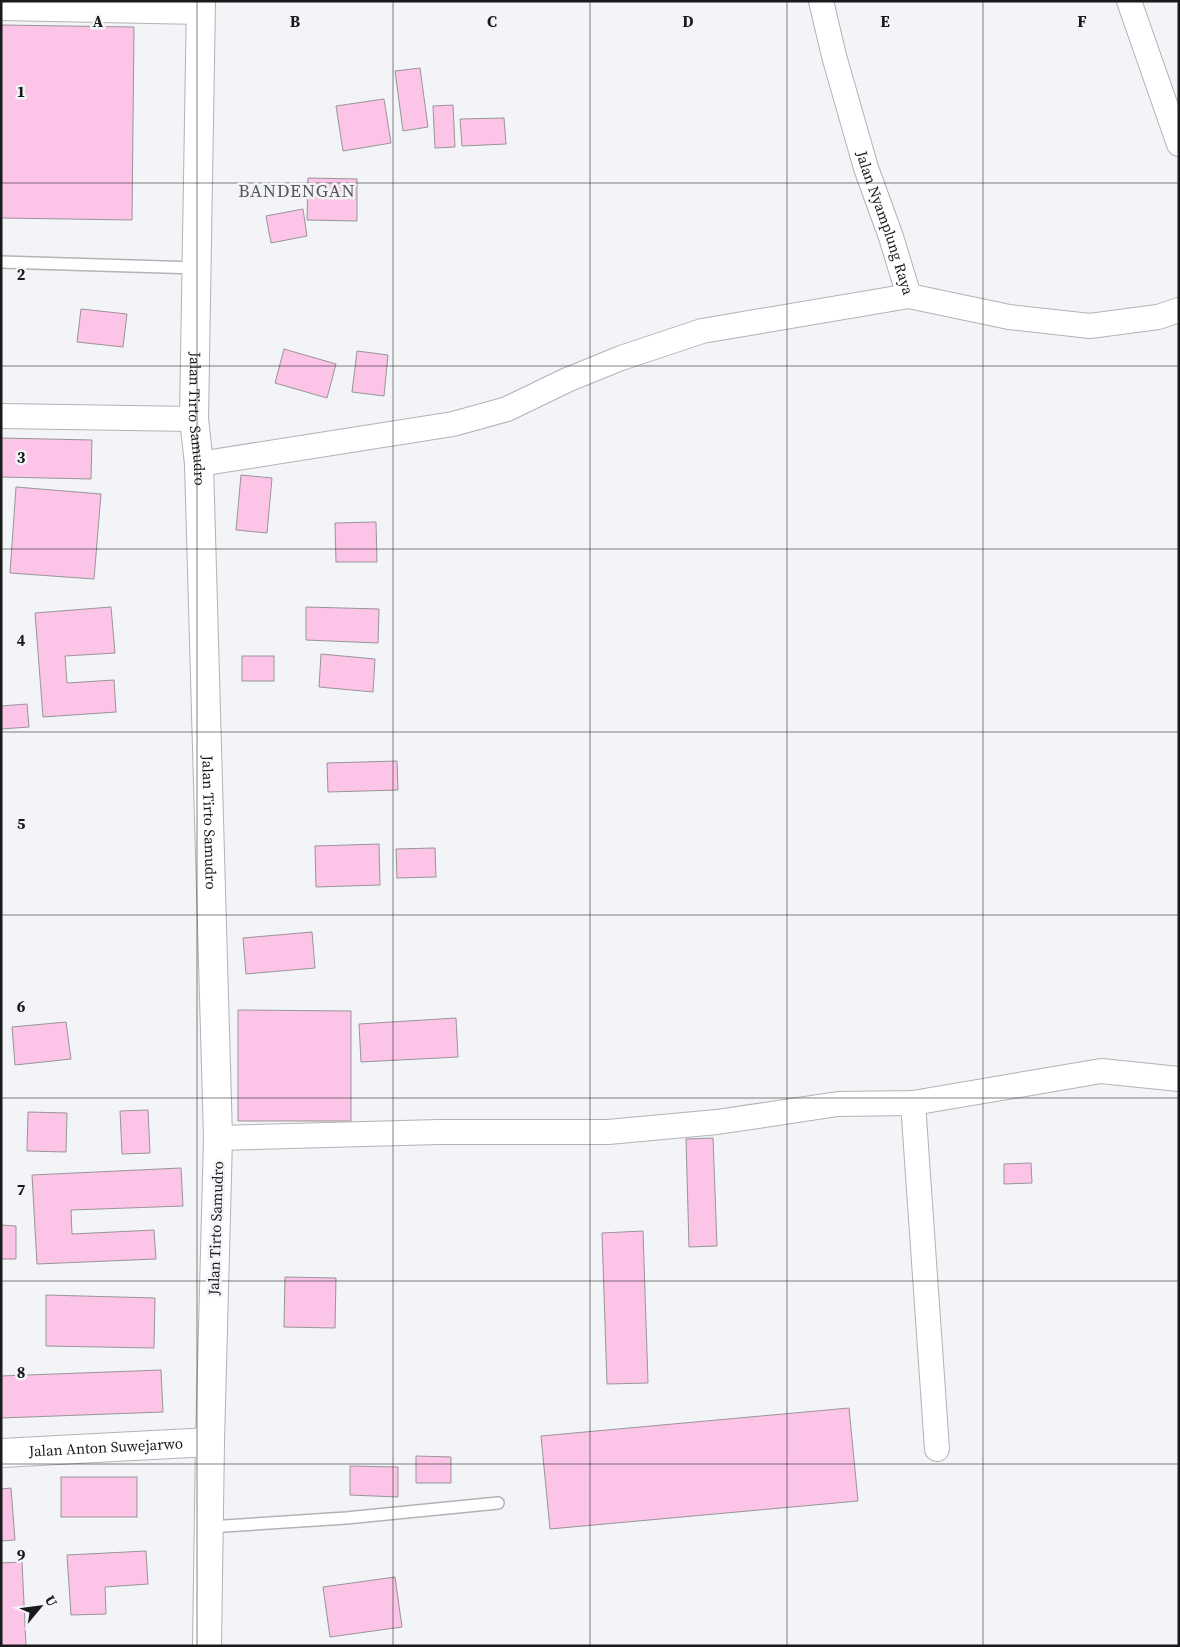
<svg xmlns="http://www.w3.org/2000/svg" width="1180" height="1647" font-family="'Source Serif 4',serif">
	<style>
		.building { fill: #fcc4e7; stroke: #999597 }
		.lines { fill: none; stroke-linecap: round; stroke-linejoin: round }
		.service-casing { stroke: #b1b3b6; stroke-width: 14 }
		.minor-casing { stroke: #b1b3b6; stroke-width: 26 }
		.tertiary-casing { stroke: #b1b3b6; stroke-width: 30 }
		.service { stroke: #fff; stroke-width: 11 }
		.minor { stroke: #fff; stroke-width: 24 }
		.tertiary { stroke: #fff; stroke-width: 28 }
		.grid { fill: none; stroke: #191a1b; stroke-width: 1; stroke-opacity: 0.55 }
		.labels { text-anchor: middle; stroke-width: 5; stroke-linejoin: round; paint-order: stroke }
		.street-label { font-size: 15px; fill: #191a1b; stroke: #f2f4f7 }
		.quarter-label { font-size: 18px; letter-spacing: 1px; fill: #56575a; stroke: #f2f4f7 }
		.grid-label { font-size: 16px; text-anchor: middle; font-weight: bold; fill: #191a1b; stroke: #f2f4f7; stroke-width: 5; stroke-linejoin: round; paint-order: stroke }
	</style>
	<rect width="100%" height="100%" fill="#f2f4f7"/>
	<g class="building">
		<path d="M1,25l133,2 -2,193 -131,-2z"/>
		<path d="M420,68l8,59 -25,4 -8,-60z"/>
		<path d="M384,99l7,44 -48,8 -7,-45z"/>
		<path d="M453,105l2,42 -20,1 -2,-42z"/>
		<path d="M504,118l2,26 -44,2 -2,-27z"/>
		<path d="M308,178l49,1v42l-50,-1z"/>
		<path d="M303,209l4,27 -36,7 -5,-27z"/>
		<path d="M81,309l46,5 -4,33 -46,-5z"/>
		<path d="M284,349l52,15 -9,34 -52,-15z"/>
		<path d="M357,351l31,4 -4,41 -32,-4z"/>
		<path d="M1,438l91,2 -1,39 -90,-2z"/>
		<path d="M241,475l31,3 -5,55 -31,-3z"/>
		<path d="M16,487l85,7 -7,85 -84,-6z"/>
		<path d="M376,522l1,40h-41l-1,-39z"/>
		<path d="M111,607l4,46 -50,3 2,27 47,-3 2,32 -73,5 -8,-104z"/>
		<path d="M306,607l73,2 -1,34 -72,-3z"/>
		<path d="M321,654l54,5 -2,33 -54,-5z"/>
		<rect x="242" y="656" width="32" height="25"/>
		<path d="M27,704l2,23 -28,2v-23z"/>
		<path d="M397,761l1,29 -70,2 -1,-29z"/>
		<path d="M379,844l1,41 -64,2 -1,-41z"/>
		<path d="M435,848l1,29 -39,1 -1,-29z"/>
		<path d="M312,932l3,36 -69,6 -3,-36z"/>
		<path d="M238,1010l113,1v110h-113z"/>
		<path d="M456,1018l2,39 -97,5 -2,-38z"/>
		<path d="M66,1022l5,37 -56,6 -3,-38z"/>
		<path d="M148,1110l2,43 -28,1 -2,-43z"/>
		<path d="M28,1112l39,1 -1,39 -39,-1z"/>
		<path d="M713,1138l4,108 -28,1 -3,-108z"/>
		<path d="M1031,1163l1,20 -28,1v-20z"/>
		<path d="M181,1168l2,38 -112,4 1,24 82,-4 2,29 -119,5 -5,-89z"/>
		<path d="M1,1225l15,1v33h-15z"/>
		<path d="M643,1231l5,152 -41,1 -5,-151z"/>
		<path d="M285,1277l51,1 -1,50 -51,-1z"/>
		<path d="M46,1295l109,3 -1,50 -108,-2z"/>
		<path d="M161,1370l2,42 -162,6v-42z"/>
		<path d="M849,1408l9,93 -308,28 -9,-93z"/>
		<path d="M416,1456l35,1v26h-35z"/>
		<path d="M350,1466l48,1v30l-48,-2z"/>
		<rect x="61" y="1477" width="76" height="40"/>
		<path d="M11,1488l4,52 -14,1v-52z"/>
		<path d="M146,1551l2,33 -43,3 1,27 -35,1 -4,-60z"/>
		<path d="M22,1562l4,84h-25v-83z"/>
		<path d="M395,1577l7,50 -72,10 -7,-50z"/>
	</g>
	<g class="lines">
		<defs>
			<g id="service">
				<path d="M1,262l196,6"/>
				<path d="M209,1527l137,-9 152,-15"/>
			</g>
			<g id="minor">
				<path id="s1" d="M821,1l13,55 32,112 25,69 18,59 100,21 81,9 68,-9 21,-7"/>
				<path d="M1129,1l50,143"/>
				<path d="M1,8l200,4"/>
				<path d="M1,416l193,3"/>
				<path d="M199,464l254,-40 54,-15 60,-29 54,-22 81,-27 207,-35"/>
				<path d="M913,1103l24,346"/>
				<path d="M218,1138l221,-6h169l109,-10 121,-18 75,-1 188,-32 78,8"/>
			</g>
			<g id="tertiary">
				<path id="s2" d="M201,1l-7,418 5,45 19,674 -8,304 -3,204"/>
				<path id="s3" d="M1,1453l209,-11"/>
			</g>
		</defs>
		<use href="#service" class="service-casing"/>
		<use href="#minor" class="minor-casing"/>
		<use href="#tertiary" class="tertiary-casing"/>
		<use href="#service" class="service"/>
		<use href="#minor" class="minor"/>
		<use href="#tertiary" class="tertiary"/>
	</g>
	<path class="grid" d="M197,1v1645M393,1v1645M590,1v1645M787,1v1645M983,1v1645M1,183h1178M1,366h1178M1,549h1178M1,732h1178M1,915h1178M1,1098h1178M1,1281h1178M1,1464h1178"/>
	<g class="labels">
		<g class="street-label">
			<text dy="5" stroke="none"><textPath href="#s1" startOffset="231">Jalan Nyamplung Raya</textPath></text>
			<text dy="5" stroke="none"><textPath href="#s2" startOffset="418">Jalan Tirto Samudro</textPath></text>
			<text dy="5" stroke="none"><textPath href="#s2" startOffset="822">Jalan Tirto Samudro</textPath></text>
			<text transform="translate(216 1228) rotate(-88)" y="5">Jalan Tirto Samudro</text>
			<text dy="5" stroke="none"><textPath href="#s3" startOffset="105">Jalan Anton Suwejarwo</textPath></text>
		</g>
		<g class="quarter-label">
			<text x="297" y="197">BANDENGAN</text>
		</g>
	</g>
	<g class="grid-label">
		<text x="98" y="27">A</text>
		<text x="295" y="27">B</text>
		<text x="492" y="27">C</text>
		<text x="688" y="27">D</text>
		<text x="885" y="27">E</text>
		<text x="1082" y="27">F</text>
		<text x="21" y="97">1</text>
		<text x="21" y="280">2</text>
		<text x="21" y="463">3</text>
		<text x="21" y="646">4</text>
		<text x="21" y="829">5</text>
		<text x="21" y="1012">6</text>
		<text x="21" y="1195">7</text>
		<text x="21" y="1378">8</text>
		<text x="21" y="1561">9</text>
	</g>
	<rect width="1180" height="1647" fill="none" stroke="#191a1b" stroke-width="5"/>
	<g transform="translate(40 1607) rotate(61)" stroke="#f2f4f7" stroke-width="4" paint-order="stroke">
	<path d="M0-4L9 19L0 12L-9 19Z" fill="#191a1b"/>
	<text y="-8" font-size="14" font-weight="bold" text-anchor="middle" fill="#191a1b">U</text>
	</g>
</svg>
